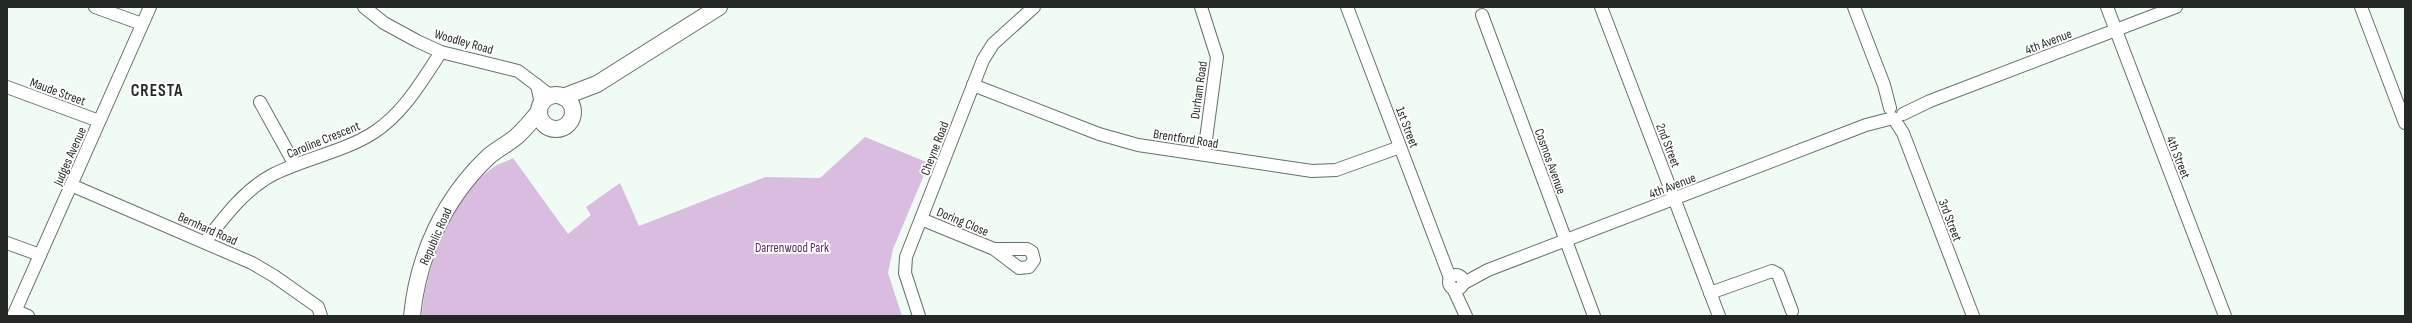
<svg xmlns="http://www.w3.org/2000/svg" width="2412" height="323" font-family="'Sofia Sans Condensed',sans-serif">
	<style>
		.green { fill: #dabce1 }
		.lines { fill: none; stroke-linecap: round; stroke-linejoin: round }
		.minor-casing { stroke: #667069; stroke-width: 14 }
		.major-casing { stroke: #667069; stroke-width: 18 }
		.minor { stroke: #fff; stroke-width: 12 }
		.major { stroke: #fff; stroke-width: 16 }
		.labels { text-anchor: middle; stroke-width: 4; stroke-linejoin: round; paint-order: stroke }
		.street-label { font-size: 13px; fill: #252926; stroke: #fff }
		.park-label { font-size: 13px; fill: #582963; stroke: #fff }
		.district-label { font-size: 17px; font-weight: bold; letter-spacing: 1px; fill: #252926; stroke: #fff }
	</style>
	<rect width="100%" height="100%" fill="#f0fbf3"/>
	<path class="green" d="M865,137l64,26 -36,86 -5,24 14,43h-480c3,-48 29,-117 69,-147 6,-5 15,-7 22,-11l55,76 23,-19 -5,-8 34,-24 19,43 126,-49 55,1z"/>
	<g class="lines">
		<defs>
			<g id="minor">
				<path d="M95,7l47,17"/>
				<path d="M364,7l20,16 33,18 24,11 77,19 33,25"/>
				<path d="M1201,7l16,50 -13,97"/>
				<path d="M1347,7l103,271"/>
				<path d="M1601,7l118,309"/>
				<path d="M1854,7l30,78 6,23"/>
				<path d="M2107,7l118,309"/>
				<path d="M2361,7l44,116"/>
				<path d="M1482,15l112,301"/>
				<path d="M537,85l4,19"/>
				<path d="M973,85l126,49 39,11 174,26 24,-1 64,-23"/>
				<path d="M7,87l92,34"/>
				<path d="M260,102l35,63"/>
				<path d="M1903,114l27,-13 246,-94"/>
				<path d="M1894,119l9,14 70,183"/>
				<path d="M71,185l181,78 22,13 44,31 3,9"/>
				<path d="M921,219l73,30h33l5,3 2,8 -5,7 -10,1 -25,-19"/>
				<path d="M205,242c20,-26 40,-53 69,-68 32,-16 69,-22 99,-41 30,-19 49,-52 68,-81"/>
				<path d="M7,243l33,12"/>
				<circle cx="1456" cy="282" r="7"/>
				<path d="M1464,283l24,-13 378,-145 27,-7"/>
				<path d="M1453,288l13,28"/>
				<path d="M1710,293l62,-22 6,3 14,37"/>
				<path d="M16,311l12,5"/>
				<path d="M13,316l137,-309"/>
				<path d="M919,316l-14,-43 1,-16 77,-197 10,-16 41,-37"/>
			</g>
			<g id="major">
				<circle cx="556" cy="112" r="17"/>
				<path d="M563,97l34,-13 122,-77"/>
				<path d="M412,316c6,-60 31,-116 76,-159 9,-8 20,-13 29,-21 8,-7 14,-15 21,-23"/>
			</g>
		</defs>
		<use href="#minor" class="minor-casing"/>
		<use href="#major" class="major-casing"/>
		<use href="#minor" class="minor"/>
		<use href="#major" class="major"/>
	</g>
	<g class="labels">
		<g class="street-label">
			<text transform="translate(464 41) rotate(16)" y="5">Woodley Road</text>
			<text transform="translate(2048 41) rotate(-21)" y="5">4th Avenue</text>
			<text transform="translate(1198 90) rotate(-82)" y="5">Durham Road</text>
			<text transform="translate(58 91) rotate(20)" y="5">Maude Street</text>
			<text transform="translate(1408 127) rotate(69)" y="5">1st Street</text>
			<text transform="translate(1186 138) rotate(9)" y="5">Brentford Road</text>
			<text transform="translate(323 139) rotate(-22)" y="5">Caroline Crescent</text>
			<text transform="translate(1669 145) rotate(69)" y="5">2nd Street</text>
			<text transform="translate(934 148) rotate(-69)" y="5">Cheyne Road</text>
			<text transform="translate(69 156) rotate(-66)" y="5">Judges Avenue</text>
			<text transform="translate(2179 157) rotate(69)" y="5">4th Street</text>
			<text transform="translate(1551 161) rotate(70)" y="5">Cosmos Avenue</text>
			<text transform="translate(1672 185) rotate(-21)" y="5">4th Avenue</text>
			<text transform="translate(1951 220) rotate(69)" y="5">3rd Street</text>
			<text transform="translate(963 221) rotate(23)" y="5">Doring Close</text>
			<text transform="translate(208 228) rotate(24)" y="5">Bernhard Road</text>
			<text transform="translate(435 236) rotate(-66)" y="5">Republic Road</text>
		</g>
		<g class="park-label">
			<text x="792" y="252">Darrenwood Park</text>
		</g>
		<g class="district-label">
			<text x="157" y="96">CRESTA</text>
		</g>
	</g>
	<rect width="2412" height="323" fill="none" stroke="#252926" stroke-width="16"/>
</svg>
